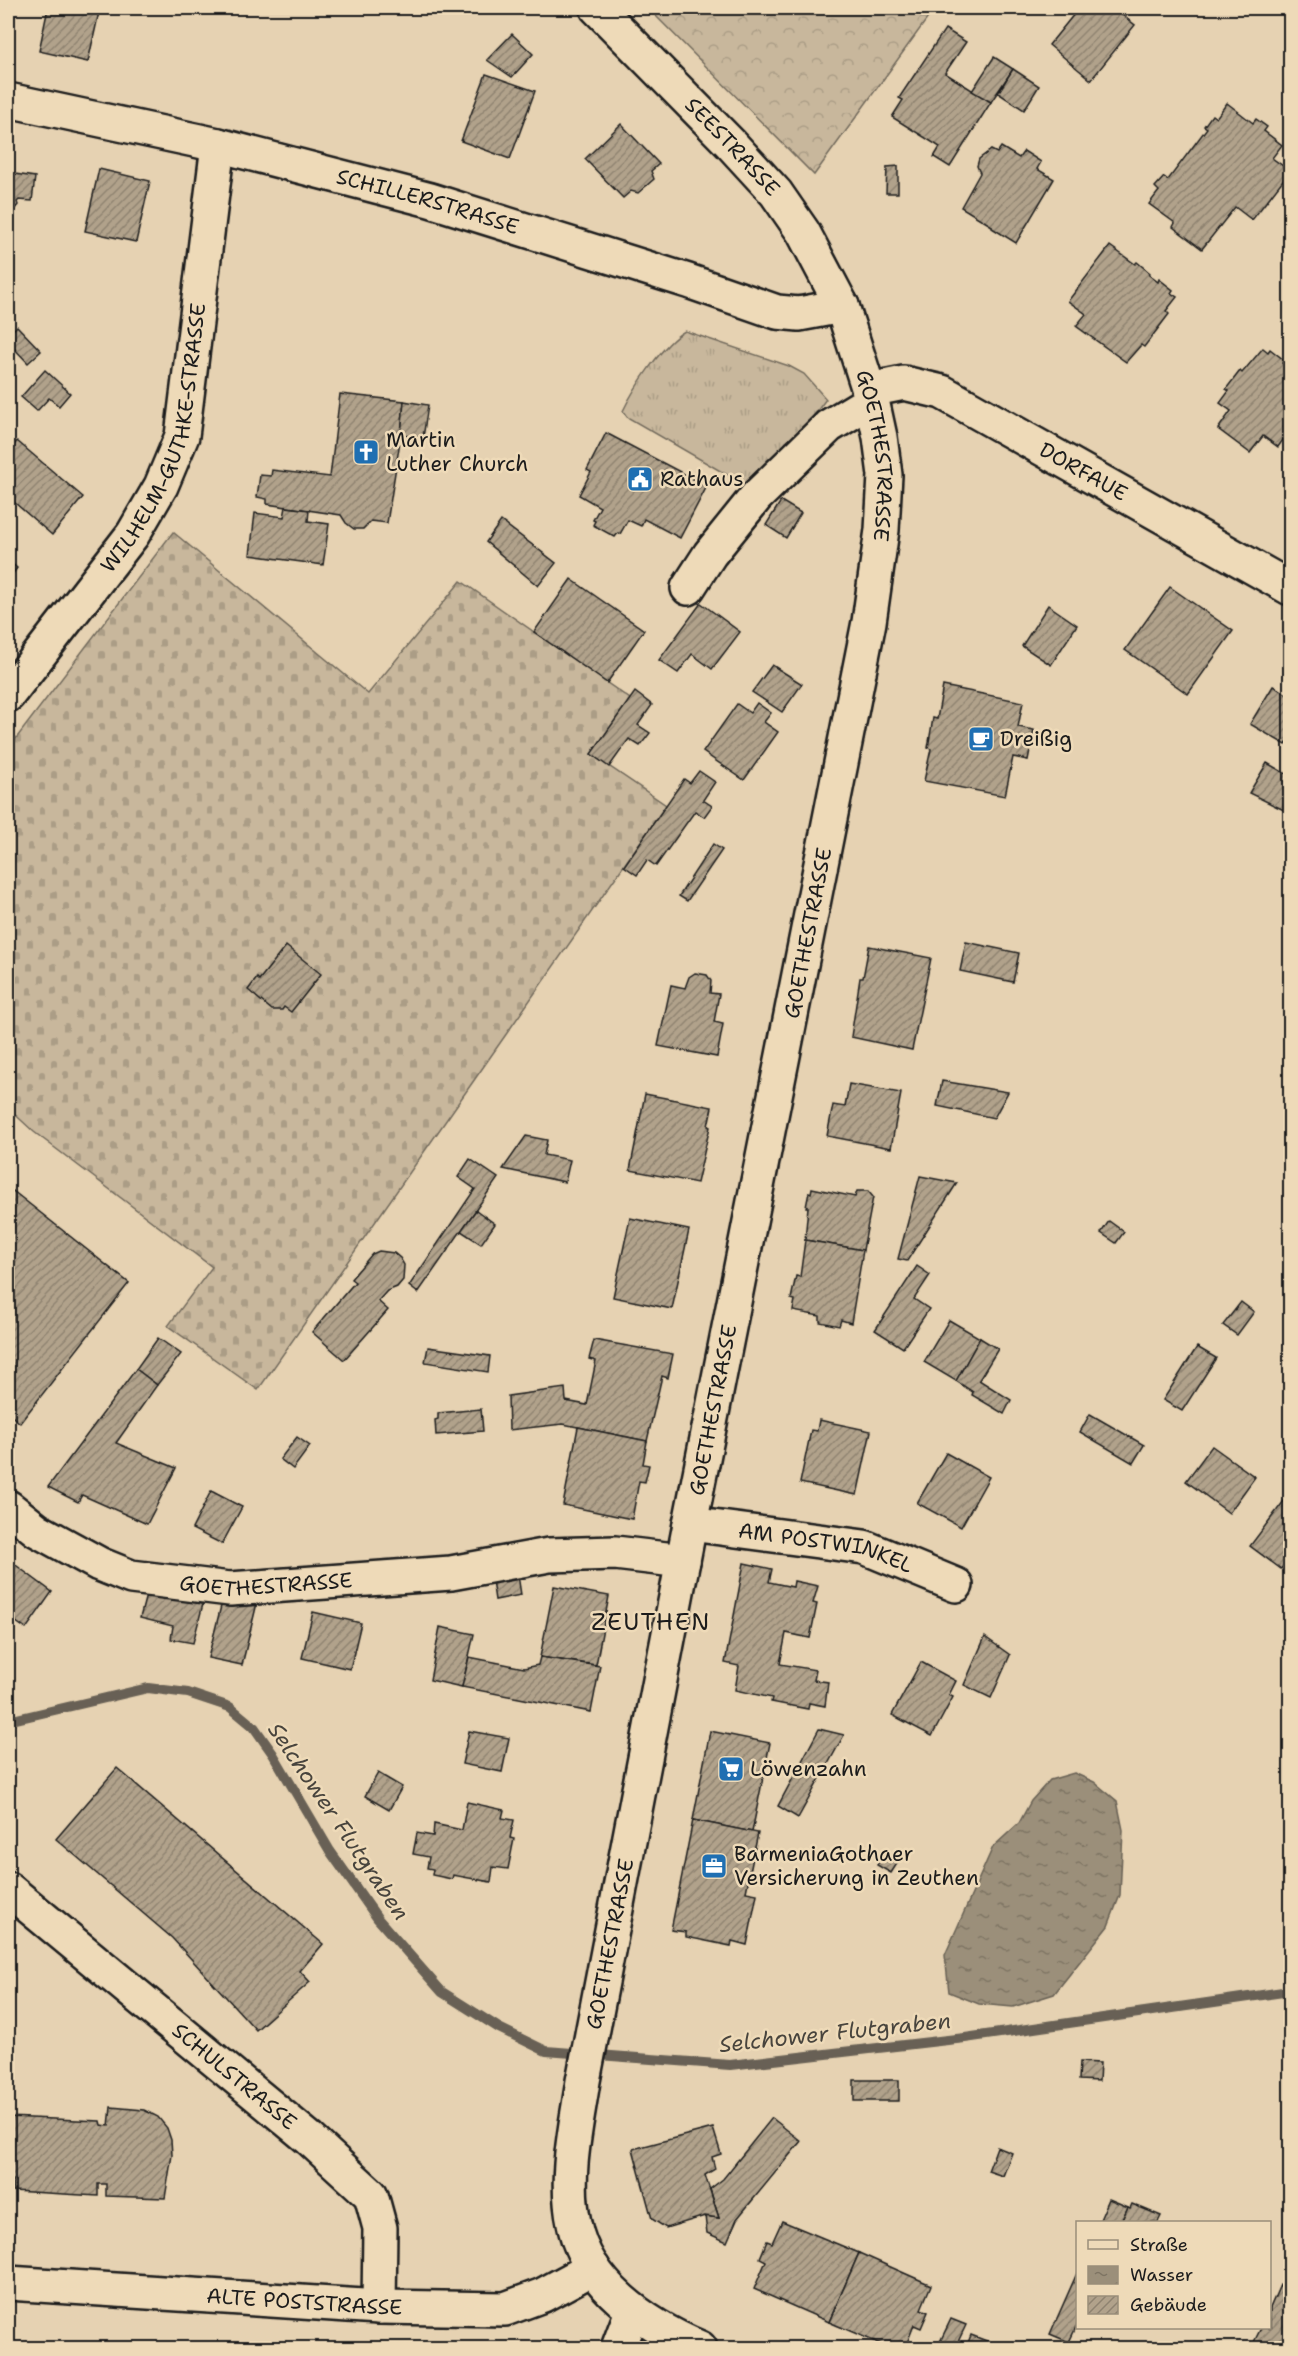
<svg xmlns="http://www.w3.org/2000/svg" width="1298" height="2356" font-family="'Shantell Sans',sans-serif">
	<style>
		.grass { fill: url(#grass-tufts); stroke: #726a5c; stroke-width: 1.5 }
		.forest { fill: url(#forest-crowns); stroke: #726a5c; stroke-width: 1.5 }
		.cemetery { fill: url(#cemetery-stones); stroke: #726a5c; stroke-width: 1.5 }
		.water { fill: url(#water-ripples); stroke: #686154; stroke-width: 1.5 }
		.lines { fill: none; stroke-linecap: round; stroke-linejoin: round }
		.stream { stroke: #686154; stroke-width: 10 }
		.building { fill: url(#building-hatch); stroke: #1c1c1c; stroke-width: 1.5 }
		.minor-casing { stroke: #1c1c1c; stroke-width: 38 }
		.major-casing { stroke: #1c1c1c; stroke-width: 38 }
		.minor { stroke: #eedab8; stroke-width: 33 }
		.major { stroke: #eedab8; stroke-width: 33 }
		.labels { text-anchor: middle; stroke-width: 5; stroke-linejoin: round; paint-order: stroke }
		.street-label { font-size: 21px; fill: #1c1c1c; stroke: #eedab8 }
		.poi-label { font-size: 21px; fill: #1c1c1c; stroke: #eedab8; text-anchor: start }
		.water-label { font-size: 22px; font-style: italic; fill: #48443d; stroke: #eedab8 }
		.quarter-label { font-size: 24px; letter-spacing: 1.5px; fill: #1c1c1c; stroke: #eedab8 }
	</style>
	<defs>
		<pattern id="grass-tufts" width="24" height="20" patternUnits="userSpaceOnUse" patternTransform="scale(1.5)"><rect width="24" height="20" fill="#c8b79c"/><path d="M3 7l-1-3M5 7V3M7 7l1-3M15 17l-1-3M17 17v-4M19 17l1-3" fill="none" stroke="#ab9d86"/></pattern>
		<pattern id="forest-crowns" width="20" height="18" patternUnits="userSpaceOnUse" patternTransform="scale(1.5)"><rect width="20" height="18" fill="#c8b79c"/><path d="M2 6a3 3 0 1 1 6 0M12 15a3 3 0 1 1 6 0" fill="none" stroke="#ab9d86"/></pattern>
		<pattern id="cemetery-stones" width="16" height="16" patternUnits="userSpaceOnUse" patternTransform="scale(1.5)"><rect width="16" height="16" fill="#c8b79c"/><path d="M2 7V4a2 2 0 0 1 4 0v3zM10 15v-3a2 2 0 0 1 4 0v3z" fill="#ab9d86"/></pattern>
		<pattern id="water-ripples" width="26" height="14" patternUnits="userSpaceOnUse" patternTransform="scale(1.5)"><rect width="26" height="14" fill="#9b8f7a"/><path d="M2 4q2-2 4 0t4 0M15 11q2-2 4 0t4 0" fill="none" stroke="#7e7463"/></pattern>
		<pattern id="building-hatch" width="6" height="6" patternUnits="userSpaceOnUse" patternTransform="scale(1.5)"><rect width="6" height="6" fill="#b1a28b"/><path d="M-1 1l2-2M0 6l6-6M5 7l2-2" fill="none" stroke="#8f8371"/></pattern>
	</defs>
	<rect width="100%" height="100%" fill="#e6d2b2"/>
	<filter id="ink" filterUnits="userSpaceOnUse"><feTurbulence type="fractalNoise" baseFrequency=".0167" numOctaves="2"/><feDisplacementMap in="SourceGraphic" scale="12" xChannelSelector="R" yChannelSelector="G"/><feConvolveMatrix kernelMatrix="1 2 1 2 8 2 1 2 1" color-interpolation-filters="sRGB"/></filter>
	<g filter="url(#ink)">
		<path class="grass" d="M685,331l104,35 15,8 22,25 -43,58 -35,30 -121,-70 -4,-6c11,-23 40,-68 62,-80z"/>
		<path class="forest" d="M648,8h287l-121,167z"/>
		<path class="cemetery" d="M173,532l195,162 93,-113 169,118 -39,55 75,51 -408,585 -90,-64 44,-59 -178,-135 -26,-24v-359z"/>
		<path class="water" d="M1074,1773l20,9 23,19 6,29 -3,65 -12,31 -54,68 -41,13 -34,-3 -30,-12 -4,-37 48,-108 26,-24 12,-22 19,-21z"/>
		<g class="lines">
			<path class="stream" d="M8,1721l140,-33 40,5 42,14 24,20 19,27 57,97 48,68 64,73 57,36 47,23 184,14 235,-27 325,-47"/>
		</g>
		<g class="building">
			<path d="M48,8h32l19,4 -11,50 -49,-11z"/>
			<path d="M1079,8h34l22,17 -44,55 -42,-35z"/>
			<path d="M945,29l21,13 -21,31 46,29 -41,65 -16,-10 6,-10 -48,-30 11,-17 -4,-2z"/>
			<path d="M512,34l21,20 -21,23 -25,-17z"/>
			<path d="M994,57l19,12 -22,33 -19,-11z"/>
			<path d="M1013,69l26,17 -15,24 -26,-17z"/>
			<path d="M486,74l49,17 -25,68 -49,-18z"/>
			<path d="M1227,103l26,20 3,-4 11,8 -3,4 18,14 -10,13 18,13 -38,49 -17,-13 -33,42 -29,-22 2,-4 -26,-19 10,-13 -4,-4 9,-10 4,3 39,-52 -3,-2 8,-11 4,3z"/>
			<path d="M621,124l38,40 -8,7 3,8 -16,14 -7,-2 -8,7 -38,-39z"/>
			<path d="M1001,147l18,11 5,-7 17,11 -4,7 17,10 -38,64 -24,-15v-2l-31,-19 19,-34 -3,-7 2,-7 12,-9 6,3z"/>
			<path d="M898,166v27h-12l1,-26z"/>
			<path d="M99,169l51,12 -14,61 -51,-11z"/>
			<path d="M8,173l27,4 -3,24 -13,-1 -2,2 1,3 -10,12z"/>
			<path d="M1110,246l25,18 2,-2 13,11 -1,2 9,7 1,-3 14,11 -2,3 6,4 -11,14 3,3 -25,33 -3,-2 -15,17 -50,-36 10,-12 -18,-13z"/>
			<path d="M17,326l24,25 -13,12 -20,-21v-7z"/>
			<path d="M1263,348l5,4 2,-3 14,11 -2,3 8,6v61l-12,17 -15,-11 -13,17 -32,-24 13,-18 -11,-8 9,-12 -3,-2 14,-18 2,2z"/>
			<path d="M45,370l25,23 -11,13 -10,-8 -12,13 -16,-14z"/>
			<path d="M340,394l64,7 -3,34 -14,88 -16,-2 -8,8h-9l-8,-6 -5,-8 -74,-11v-5l-10,-2 3,-22 11,1 1,-6 58,7z"/>
			<path d="M404,401l24,4 -5,33 -22,-3z"/>
			<path d="M1290,430v16l-7,-6z"/>
			<path d="M606,433l101,53 -27,52 -36,-19 -3,7 -13,-6 -8,14 -2,-1 -3,4 -22,-12 2,-4 -2,-1 7,-13 -21,-12 12,-23 -4,-2z"/>
			<path d="M17,441l66,56 -31,38 -44,-38v-45z"/>
			<path d="M781,501l20,12 -15,25 -20,-13z"/>
			<path d="M286,507l23,3 -1,11 21,3 -6,41 -73,-10 5,-42 29,4z"/>
			<path d="M501,521l55,42 -18,23 -52,-44z"/>
			<path d="M8,560l9,8 -9,12z"/>
			<path d="M571,579l73,51 -37,53 -73,-51z"/>
			<path d="M1170,587l63,44 -45,63 -63,-44z"/>
			<path d="M701,603l39,29 -28,37 -20,-15 -14,19 -19,-13z"/>
			<path d="M1048,605l29,20 -26,40 -29,-19z"/>
			<path d="M772,665l30,19 -20,28 -30,-20z"/>
			<path d="M943,686l80,16 -5,25 16,3 -6,30 -15,-3 -8,39 -81,-15 7,-32 -3,-1 5,-30 4,1z"/>
			<path d="M1273,686l17,10v42l-4,7 -36,-21z"/>
			<path d="M635,692l17,13 -14,20 12,8 -10,13 -11,-7 -20,28 -18,-13z"/>
			<path d="M757,703l14,10 -7,9 14,10 -34,48 -41,-28 34,-48 13,9z"/>
			<path d="M1267,763l19,11 4,-7v46l-41,-20z"/>
			<path d="M699,771l16,11 -12,18 9,6 -8,11 -9,-6 -39,55 -9,-6 -10,15 -13,-9 60,-87 6,4z"/>
			<path d="M713,844l9,6 -35,51 -8,-5z"/>
			<path d="M966,942l53,11 -6,29 -53,-11z"/>
			<path d="M286,946l35,28 -30,38 -7,-5 -2,3h-10l-24,-20 9,-12 2,2z"/>
			<path d="M869,946l62,12 -19,92 -61,-13 9,-59h3z"/>
			<path d="M695,973l12,2 4,6 -1,12 9,1 -5,28 9,2 -6,33 -59,-11 13,-61 14,3 4,-11z"/>
			<path d="M942,1081l66,11 -14,26 -57,-12z"/>
			<path d="M849,1084l52,9 -10,55 -64,-12 6,-31 12,2z"/>
			<path d="M645,1094l67,13 -4,19 2,1 -13,56 -67,-13z"/>
			<path d="M526,1136l21,4 -3,15 26,5 -5,22 -62,-13z"/>
			<path d="M470,1159l28,19 -80,115 -9,-7 66,-97 -17,-12z"/>
			<path d="M920,1176l37,7 -50,78 -9,-2z"/>
			<path d="M8,1187l121,96 -109,140 -12,-10v-109l4,-6 -4,-4z"/>
			<path d="M812,1188l43,9 2,-6h11l5,6 -10,53 -58,-10 3,-33h-2l3,-15 2,1z"/>
			<path d="M476,1210l19,14 -14,20 -20,-13z"/>
			<path d="M630,1218l59,12 -17,79 -59,-12z"/>
			<path d="M1109,1221l15,11 -8,11 -15,-10z"/>
			<path d="M805,1240l58,10 -12,73 -10,-3 -2,6 -19,-4v-6l-27,-5 2,-11 -4,-1 5,-23 4,1z"/>
			<path d="M379,1251l15,2 6,5 4,7 -1,15 -6,7 -10,4 -9,10 10,9 -44,50 -32,-28 43,-50 -4,-3 21,-25z"/>
			<path d="M917,1266l13,9 -16,24 15,10 -26,39 -28,-18z"/>
			<path d="M1241,1302l13,10 -17,23 -14,-10z"/>
			<path d="M949,1320l31,18 -24,43 -32,-19z"/>
			<path d="M158,1338l23,16 -24,31 -21,-16z"/>
			<path d="M980,1338l18,11 -19,31 32,20 -7,14 -32,-19 1,-3 -17,-11z"/>
			<path d="M594,1340l79,14 -5,24 -6,-2 -15,65 -84,-17 -54,6 -1,-34 57,-8 1,13 21,4 9,-44 -7,-2z"/>
			<path d="M428,1347l62,9 -2,16 -63,-10z"/>
			<path d="M1197,1347l19,11 -34,53 -19,-11z"/>
			<path d="M136,1369l21,16 -41,58 60,25 -29,56 -65,-29 -4,7 -30,-15z"/>
			<path d="M481,1409l2,22 -47,4 -1,-15 3,-1v-6z"/>
			<path d="M1090,1414l54,31 -11,18 -53,-31z"/>
			<path d="M819,1420l52,11 -14,64 -57,-12 11,-53 6,1z"/>
			<path d="M578,1427l69,14 -4,23 6,1 -4,17 -6,-1 -7,38 -69,-14z"/>
			<path d="M297,1437l13,9 -17,23 -13,-10z"/>
			<path d="M1212,1446l43,31 -26,36 -43,-32z"/>
			<path d="M946,1453l43,24 -28,50 -44,-24z"/>
			<path d="M211,1491l31,16 -20,37 -30,-15z"/>
			<path d="M1290,1493v64l-9,12 -31,-23z"/>
			<path d="M13,1563l39,29 -26,37 -14,-10 -4,5v-54z"/>
			<path d="M744,1563l28,6 -3,13 24,5 1,-6 24,5 -5,17 4,1 -7,34 -24,-5 -6,31 36,6 -2,10 14,2 -3,24 -16,-3 -1,6 -37,-7 1,-4 -37,-8 4,-24 -14,-3z"/>
			<path d="M518,1575l3,20 -26,5 -3,-20z"/>
			<path d="M554,1586l55,10 -13,69 -56,-8z"/>
			<path d="M147,1591l56,13 -10,39 -22,-4 2,-13 -33,-8z"/>
			<path d="M257,1603l-15,62 -34,-7 13,-52z"/>
			<path d="M313,1612l48,11 -11,46 -48,-11z"/>
			<path d="M440,1627l34,7 -12,53 -32,-7z"/>
			<path d="M985,1637l25,18 -19,43 -27,-13z"/>
			<path d="M469,1657l55,11 14,-3 2,-8 60,9 -9,46 -129,-25z"/>
			<path d="M921,1662l35,19 -7,14 4,2 -21,39 -40,-21z"/>
			<path d="M819,1729l25,6 -46,83 -20,-12z"/>
			<path d="M469,1731l40,7 -7,34 -40,-8z"/>
			<path d="M710,1731l60,12 -18,89 -59,-12z"/>
			<path d="M117,1768l206,176 -23,27 10,11 -54,48 -84,-92 -116,-99z"/>
			<path d="M378,1773l24,14 -13,23 -24,-14z"/>
			<path d="M467,1802l37,8 -2,8 12,2 -4,18 4,1 -6,30 -15,-2 -2,15 -38,-7 -1,4 -20,-4 1,-6 -6,-1 2,-11 -16,-3 4,-21 16,3 1,-12 28,6z"/>
			<path d="M693,1820l65,13 -12,59 11,2 -10,51 -15,-4 -1,5 -45,-9v-5l-15,-2z"/>
			<path d="M883,1854l15,8 -7,11 -14,-8z"/>
			<path d="M1080,2062l20,1 -1,18 -20,-1z"/>
			<rect x="854" y="2080" width="45" height="21"/>
			<path d="M111,2107l33,3 14,7 9,11 4,12 1,15 -7,43 -59,-2v-12h-8v12l-85,-5v-11h-5v-63l92,4 1,4 8,1z"/>
			<path d="M772,2118l29,23 -64,78 -10,23 -20,-9 -2,-17 14,2 -9,-29 13,-10z"/>
			<path d="M713,2128l8,26 -9,3 3,12 -10,6 14,43 -14,-2 -39,12 -14,-9 -19,-70z"/>
			<path d="M997,2147l15,6 -9,23 -15,-5z"/>
			<path d="M1109,2199l19,8 -7,15h-22z"/>
			<path d="M1132,2204l29,12 -3,6h-37l7,-15 2,1z"/>
			<path d="M782,2221l77,32 -30,69 -75,-33 12,-28 -6,-3 7,-17 5,2z"/>
			<path d="M859,2253l72,32 -10,24 7,3 -7,16 -7,-3 -9,23h-15l-61,-26z"/>
			<path d="M1078,2271v52l-9,19 -19,-8z"/>
			<path d="M1280,2285l10,4v59h-39l10,-20h9v-20z"/>
			<path d="M951,2319l15,6 -11,23h-18z"/>
			<path d="M971,2335l34,13h-39z"/>
		</g>
		<g class="lines">
			<defs>
				<g id="minor">
					<path id="s1" d="M8,100l210,45 212,55 258,81 89,31 22,2 43,-8"/>
					<path id="s2" d="M869,390l35,-7 38,9 348,196"/>
					<path d="M688,588l22,-34 46,-57 73,-71 43,-26"/>
					<path id="s3" d="M8,695l125,-161 28,-48 21,-50 36,-291"/>
					<path id="s4" d="M8,1507l29,23 62,34 32,13 99,12 221,-16 98,-18 66,-2 68,8"/>
					<path id="s5" d="M690,1524l174,23 92,38"/>
					<path id="s6" d="M8,1889l302,250 61,56 9,33 -1,79"/>
					<path id="s7" d="M8,2283l371,24 126,2 38,-14 50,-27"/>
					<path d="M618,2348l14,-37"/>
				</g>
				<g id="major">
					<path id="s8" d="M597,8l134,136 45,49 27,39 39,74 30,94 8,37 5,38 -3,55 -13,92 -179,902 -107,557c-7,46 -19,96 -9,142 12,62 72,102 126,125"/>
				</g>
			</defs>
			<use href="#minor" class="minor-casing"/>
			<use href="#major" class="major-casing"/>
			<use href="#minor" class="minor"/>
			<use href="#major" class="major"/>
		</g>
	</g>
	<defs>
		<symbol id="church-square" viewBox="-11 -11 22 22"><rect x="-9" y="-9" width="18" height="18" rx="4" fill="#1f6fb2" stroke="#eedab8"/><path d="M-1.2-6h2.4v3.5h3.3v2.4h-3.3V6h-2.4V-.1h-3.3v-2.4h3.3Z" fill="#fff"/></symbol>
		<symbol id="civic-square" viewBox="-11 -11 22 22"><rect x="-9" y="-9" width="18" height="18" rx="4" fill="#1f6fb2" stroke="#eedab8"/><path d="M-.6-6.5H3V-4.5H.6V-3L4-1V1h2V6H-6V1h2V-1L-.6-3ZM-1.2 2.5V6h2.4V2.5Z" fill="#fff"/></symbol>
		<symbol id="cafe-square" viewBox="-11 -11 22 22"><rect x="-9" y="-9" width="18" height="18" rx="4" fill="#1f6fb2" stroke="#eedab8"/><path d="M-5.5-4.5H6V0H3Q3 3.5 0 3.5H-2.5Q-5.5 3.5-5.5 0ZM3-3.2v2h1.7v-2ZM-6 4.5H4V6H-6Z" fill="#fff"/></symbol>
		<symbol id="supermarket-square" viewBox="-11 -11 22 22"><rect x="-9" y="-9" width="18" height="18" rx="4" fill="#1f6fb2" stroke="#eedab8"/><path d="M-6-5.5h2.5l.6 2H6L4.5 2H-2.5L-4.4-4H-6ZM-1.5 3.2a1.3 1.3 0 1 0 .1 0ZM3 3.2a1.3 1.3 0 1 0 .1 0Z" fill="#fff"/></symbol>
		<symbol id="office-square" viewBox="-11 -11 22 22"><rect x="-9" y="-9" width="18" height="18" rx="4" fill="#1f6fb2" stroke="#eedab8"/><path d="M-6-3h4V-5.5h4V-3h4V5H-6ZM-1-4.5V-3h2v-1.5ZM-6 0V1H6V0Z" fill="#fff"/></symbol>
	</defs>
	<g fill-rule="evenodd">
		<use href="#church-square" x="351" y="437" width="30" height="30"/>
		<use href="#civic-square" x="625" y="464" width="30" height="30"/>
		<use href="#cafe-square" x="966" y="724" width="30" height="30"/>
		<use href="#supermarket-square" x="716" y="1754" width="30" height="30"/>
		<use href="#office-square" x="699" y="1851" width="30" height="30"/>
	</g>
	<g class="labels">
		<g class="street-label">
			<text dy="7" stroke="none"><textPath href="#s8" startOffset="194">SEESTRASSE</textPath></text>
			<text dy="7" stroke="none"><textPath href="#s1" startOffset="432">SCHILLERSTRASSE</textPath></text>
			<text dy="7" stroke="none"><textPath href="#s3" startOffset="303">WILHELM-GUTHKE-STRASSE</textPath></text>
			<text dy="7" stroke="none"><textPath href="#s8" startOffset="543">GOETHESTRASSE</textPath></text>
			<text dy="7" stroke="none"><textPath href="#s2" startOffset="237">DORFAUE</textPath></text>
			<text transform="translate(808 933) rotate(-79)" y="7">GOETHESTRASSE</text>
			<text transform="translate(713 1410) rotate(-79)" y="7">GOETHESTRASSE</text>
			<text dy="7" stroke="none"><textPath href="#s5" startOffset="138">AM POSTWINKEL</textPath></text>
			<text dy="7" stroke="none"><textPath href="#s4" startOffset="278">GOETHESTRASSE</textPath></text>
			<text transform="translate(610 1944) rotate(-79)" y="7">GOETHESTRASSE</text>
			<text dy="7" stroke="none"><textPath href="#s6" startOffset="294">SCHULSTRASSE</textPath></text>
			<text dy="7" stroke="none"><textPath href="#s7" startOffset="297">ALTE POSTSTRASSE</textPath></text>
		</g>
		<g class="poi-label">
			<text x="386" y="447">Martin<tspan x="386" dy="24">Luther Church</tspan></text>
			<text x="660" y="486">Rathaus</text>
			<text x="1000" y="746">Dreißig</text>
			<text x="750" y="1776">Löwenzahn</text>
			<text x="734" y="1861">BarmeniaGothaer<tspan x="734" dy="24">Versicherung in Zeuthen</tspan></text>
		</g>
		<g class="water-label">
			<text transform="translate(339 1821) rotate(56)" y="8">Selchower Flutgraben</text>
			<text transform="translate(835 2032) rotate(-6)" y="8">Selchower Flutgraben</text>
		</g>
		<g class="quarter-label">
			<text x="651" y="1630">ZEUTHEN</text>
		</g>
	</g>
	<rect width="1298" height="2356" fill="none" stroke="#eedab8" stroke-width="30"/>
	<rect x="15" y="15" width="1268" height="2326" fill="none" stroke="#1c1c1c" stroke-width="2" filter="url(#ink)"/>
	<rect x="1076" y="2221" width="195" height="108" fill="#eedab8" stroke="#9a8e7a" stroke-width="1.5"/>
	<rect x="1088" y="2240" width="30" height="9" fill="#eedab8" stroke="#9a8e7a" stroke-width="1.5"/>
	<text x="1130" y="2251" font-size="18" fill="#1c1c1c">Straße</text>
	<rect x="1088" y="2266" width="30" height="18" fill="url(#water-ripples)" stroke="#9a8e7a" stroke-width="1.5"/>
	<text x="1130" y="2281" font-size="18" fill="#1c1c1c">Wasser</text>
	<rect x="1088" y="2296" width="30" height="18" fill="url(#building-hatch)" stroke="#9a8e7a" stroke-width="1.5"/>
	<text x="1130" y="2311" font-size="18" fill="#1c1c1c">Gebäude</text>
</svg>
